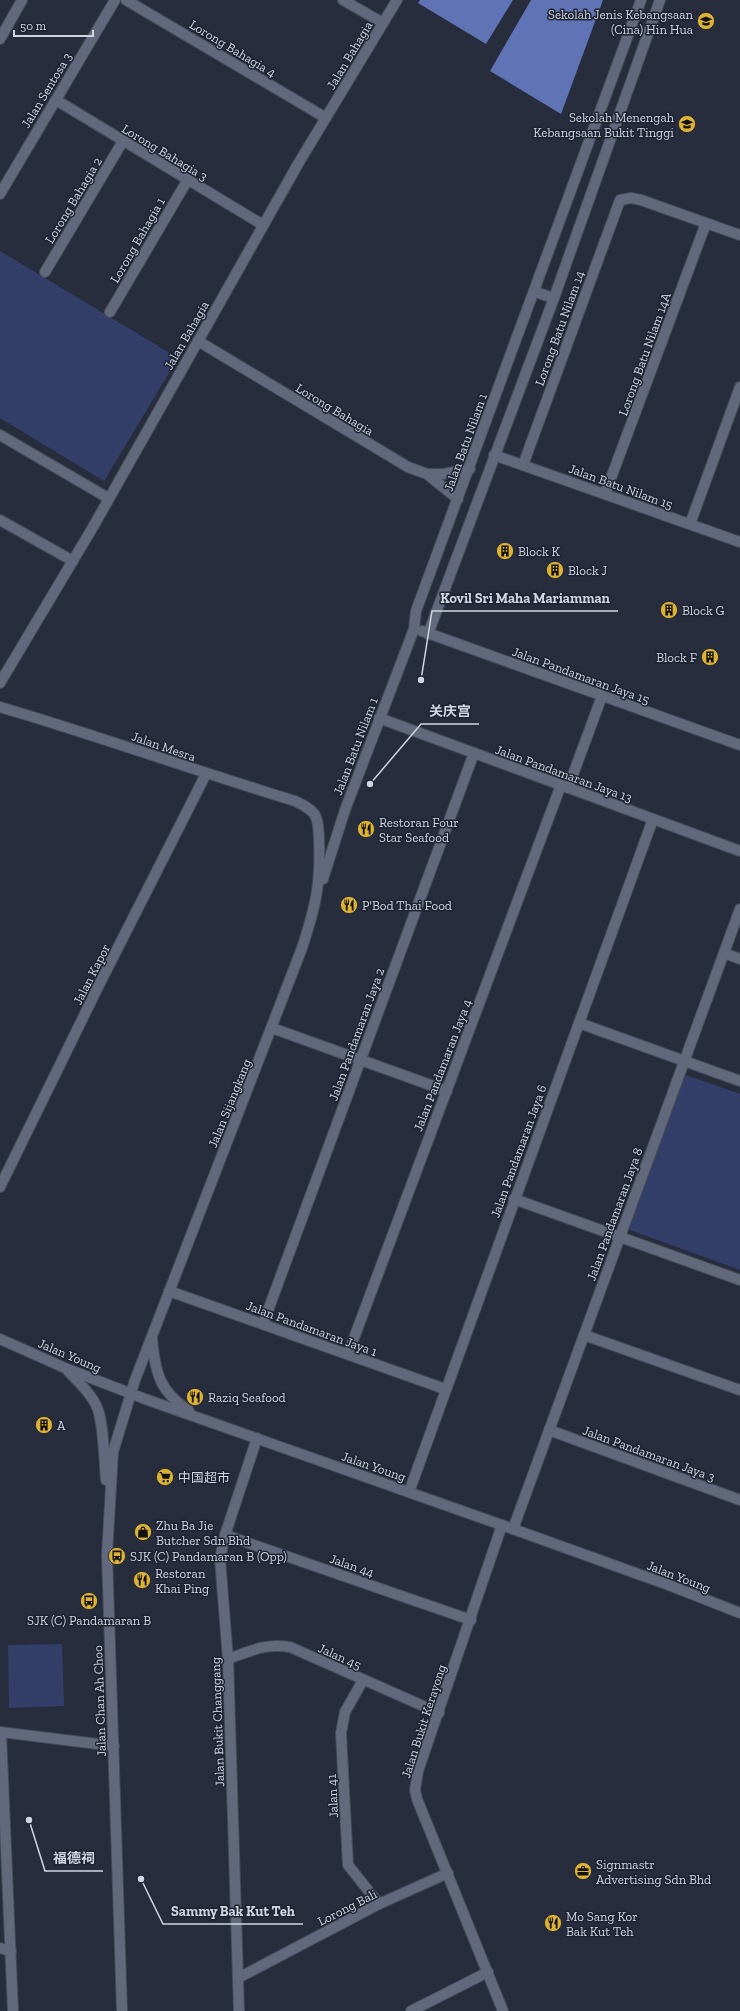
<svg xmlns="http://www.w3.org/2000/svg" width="740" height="2011" font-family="'Zilla Slab','Noto Sans SC',serif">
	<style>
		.green { fill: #333f68 }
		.water { fill: #6073b5 }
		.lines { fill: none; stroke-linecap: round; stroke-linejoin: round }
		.street-casing { stroke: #464b59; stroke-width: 12 }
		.secondary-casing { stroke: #464b59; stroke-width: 12 }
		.street { stroke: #62697c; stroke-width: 10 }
		.secondary { stroke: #62697c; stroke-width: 10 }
		.labels { text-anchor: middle; stroke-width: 3; stroke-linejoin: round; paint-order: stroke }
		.poi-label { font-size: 13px; fill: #d1d5e0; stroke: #1d2333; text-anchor: start }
		.street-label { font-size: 13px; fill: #d1d5e0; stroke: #1d2333 }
		.leader { fill: none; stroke: #d1d5e0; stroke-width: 1.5 }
		.callout-dot { fill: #d1d5e0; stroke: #1d2333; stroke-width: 1.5 }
		.callout-label { font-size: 14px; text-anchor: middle; font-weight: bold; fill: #d1d5e0; stroke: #1d2333; stroke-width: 3; stroke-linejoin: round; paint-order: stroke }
	</style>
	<rect width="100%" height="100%" fill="#272d3d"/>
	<g class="green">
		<path d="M0,251l178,107 -74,123 -104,-63z"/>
		<path d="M683,1074l57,20v176l-113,-41z"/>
		<path d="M62,1644l2,62 -55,2 -1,-63z"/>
	</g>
	<g class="water">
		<path d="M420,0h93l-27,44 -68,-41z"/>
		<path d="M531,0h72l-42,114 -71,-43z"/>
	</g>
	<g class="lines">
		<defs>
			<g id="street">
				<path d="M126,0l200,118"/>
				<path d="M343,0l40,23"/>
				<path d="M0,39l22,-39"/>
				<path d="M56,100l207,125"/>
				<path d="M0,194l115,-194"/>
				<path d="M45,272l78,-131"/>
				<path d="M110,312l77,-131"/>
				<path d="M198,341l210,126 19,7 31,25"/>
				<path d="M0,435l108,63"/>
				<path d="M494,455l246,87"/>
				<path d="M523,465l97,-265 11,-2 10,2 99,35"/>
				<path d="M427,474h16l27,-5"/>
				<path d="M605,494l101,-271"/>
				<path d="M0,520l73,41"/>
				<path d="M690,524l50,-137"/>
				<path d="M0,683l93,-156 205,-363 99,-164"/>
				<path d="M379,718l361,133"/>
				<path d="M568,788l34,-92"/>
				<path d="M724,953l16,6"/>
				<path d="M579,1023l161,58"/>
				<path d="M272,1028l175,63"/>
				<path d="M0,1187l99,-202 107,-211"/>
				<path d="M514,1199l226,81"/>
				<path d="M169,1291l276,98"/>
				<path d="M263,1324l211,-571"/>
				<path d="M584,1335l156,55"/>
				<path d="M348,1354l213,-569"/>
				<path d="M549,1430l191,70"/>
				<path d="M409,1492l244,-673"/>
				<path d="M502,1525l-84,246 -3,19 2,9 86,212"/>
				<path d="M513,1529l227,-620"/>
				<path d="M225,1535l246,85"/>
				<path d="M228,1659c23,-8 37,-16 62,-12l149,66"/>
				<path d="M363,1680l-18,32 -4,21 7,132 31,39"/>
				<path d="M0,1732l114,14"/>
				<path d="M1,1733l12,278"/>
				<path d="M0,1948l11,3"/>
				<path d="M238,1978l141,-74 69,-31"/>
				<path d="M239,2011l-11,-352 -8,-100 5,-24 32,-97"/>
				<path d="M411,2011l77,-39"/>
			</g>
			<g id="secondary">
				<path d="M535,292l19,6"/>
				<path d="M422,631l318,114"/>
				<path d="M428,634l126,-336 106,-298"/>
				<path d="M0,707c99,29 196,64 295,94 8,4 15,7 20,14 4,8 4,19 4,27 2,43 -4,66 -17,106l-167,432 -22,72 -6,103 15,456"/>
				<path d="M323,879l22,-69 69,-181 2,-18 225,-611"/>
				<path d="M152,1338c3,34 7,53 37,73"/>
				<path d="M0,1339l65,29 80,31 368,130 153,55 74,29"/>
				<path d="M68,1371c10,11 22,21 28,34 8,15 8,56 10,75"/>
			</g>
		</defs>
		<use href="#street" class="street-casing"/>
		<use href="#secondary" class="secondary-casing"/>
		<use href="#street" class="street"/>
		<use href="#secondary" class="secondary"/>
	</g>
	<defs>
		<symbol id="school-disc" viewBox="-11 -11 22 22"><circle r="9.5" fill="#dbb233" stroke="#1d2333"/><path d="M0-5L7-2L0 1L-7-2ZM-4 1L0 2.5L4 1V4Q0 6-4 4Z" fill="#111"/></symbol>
		<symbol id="building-disc" viewBox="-11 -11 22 22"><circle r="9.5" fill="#dbb233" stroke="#1d2333"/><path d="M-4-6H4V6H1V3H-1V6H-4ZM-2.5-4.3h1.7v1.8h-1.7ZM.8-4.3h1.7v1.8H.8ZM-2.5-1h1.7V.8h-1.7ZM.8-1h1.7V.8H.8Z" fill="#111"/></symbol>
		<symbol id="restaurant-disc" viewBox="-11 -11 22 22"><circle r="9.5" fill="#dbb233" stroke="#1d2333"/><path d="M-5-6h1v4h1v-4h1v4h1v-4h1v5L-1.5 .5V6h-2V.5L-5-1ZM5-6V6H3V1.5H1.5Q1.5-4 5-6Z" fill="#111"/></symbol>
		<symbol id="supermarket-disc" viewBox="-11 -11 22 22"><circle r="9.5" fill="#dbb233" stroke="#1d2333"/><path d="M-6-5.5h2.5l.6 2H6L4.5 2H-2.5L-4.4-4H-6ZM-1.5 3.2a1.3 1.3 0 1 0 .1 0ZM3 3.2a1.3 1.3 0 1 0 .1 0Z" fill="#111"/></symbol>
		<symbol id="shop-disc" viewBox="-11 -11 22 22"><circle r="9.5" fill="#dbb233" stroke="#1d2333"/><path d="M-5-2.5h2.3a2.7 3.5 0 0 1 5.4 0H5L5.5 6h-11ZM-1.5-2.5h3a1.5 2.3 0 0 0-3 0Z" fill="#111"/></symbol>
		<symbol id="bus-disc" viewBox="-11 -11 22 22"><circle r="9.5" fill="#dbb233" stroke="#1d2333"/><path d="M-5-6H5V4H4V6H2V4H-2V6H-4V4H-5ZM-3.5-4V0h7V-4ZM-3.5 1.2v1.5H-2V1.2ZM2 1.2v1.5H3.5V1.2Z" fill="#111"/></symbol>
		<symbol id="office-disc" viewBox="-11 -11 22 22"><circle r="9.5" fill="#dbb233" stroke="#1d2333"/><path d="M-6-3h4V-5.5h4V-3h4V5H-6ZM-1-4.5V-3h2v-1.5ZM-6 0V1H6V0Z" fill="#111"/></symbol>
	</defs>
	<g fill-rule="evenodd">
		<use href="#school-disc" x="696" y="11" width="20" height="20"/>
		<use href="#school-disc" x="677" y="114" width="20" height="20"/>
		<use href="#building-disc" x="495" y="541" width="20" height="20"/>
		<use href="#building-disc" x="545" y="560" width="20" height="20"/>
		<use href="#building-disc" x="659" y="600" width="20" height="20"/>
		<use href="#building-disc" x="700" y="647" width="20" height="20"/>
		<use href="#restaurant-disc" x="356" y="819" width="20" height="20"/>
		<use href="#restaurant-disc" x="339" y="895" width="20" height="20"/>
		<use href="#restaurant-disc" x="185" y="1387" width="20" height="20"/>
		<use href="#building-disc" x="34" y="1415" width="20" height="20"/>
		<use href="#supermarket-disc" x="155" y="1467" width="20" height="20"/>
		<use href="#shop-disc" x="133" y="1522" width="20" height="20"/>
		<use href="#bus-disc" x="107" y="1546" width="20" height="20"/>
		<use href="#restaurant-disc" x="132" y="1570" width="20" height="20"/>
		<use href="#bus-disc" x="79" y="1591" width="20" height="20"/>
		<use href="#office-disc" x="573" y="1861" width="20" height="20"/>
		<use href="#restaurant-disc" x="543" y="1913" width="20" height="20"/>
	</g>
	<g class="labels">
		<g class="poi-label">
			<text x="693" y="19" text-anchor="end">Sekolah Jenis Kebangsaan<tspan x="693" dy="15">(Cina) Hin Hua</tspan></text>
			<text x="674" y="122" text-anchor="end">Sekolah Menengah<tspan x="674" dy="15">Kebangsaan Bukit Tinggi</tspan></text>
			<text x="518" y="556">Block K</text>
			<text x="568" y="575">Block J</text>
			<text x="682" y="615">Block G</text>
			<text x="697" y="662" text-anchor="end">Block F</text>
			<text x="379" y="827">Restoran Four<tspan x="379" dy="15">Star Seafood</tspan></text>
			<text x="362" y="910">P'Bod Thai Food</text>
			<text x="208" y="1402">Raziq Seafood</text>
			<text x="57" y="1430">A</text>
			<text x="178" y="1482">中国超市</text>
			<text x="156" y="1530">Zhu Ba Jie<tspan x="156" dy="15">Butcher Sdn Bhd</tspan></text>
			<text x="130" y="1561">SJK (C) Pandamaran B (Opp)</text>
			<text x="155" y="1578">Restoran<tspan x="155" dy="15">Khai Ping</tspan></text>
			<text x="89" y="1625" text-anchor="middle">SJK (C) Pandamaran B</text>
			<text x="596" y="1869">Signmastr<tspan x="596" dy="15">Advertising Sdn Bhd</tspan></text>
			<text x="566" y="1921">Mo Sang Kor<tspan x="566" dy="15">Bak Kut Teh</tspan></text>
		</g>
		<g class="street-label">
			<text transform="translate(233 48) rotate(31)" y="5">Lorong Bahagia 4</text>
			<text transform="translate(349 55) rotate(-59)" y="5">Jalan Bahagia</text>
			<text transform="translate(46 90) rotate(-59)" y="5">Jalan Sentosa 3</text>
			<text transform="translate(165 152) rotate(31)" y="5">Lorong Bahagia 3</text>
			<text transform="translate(73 200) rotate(-59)" y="5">Lorong Bahagia 2</text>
			<text transform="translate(137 240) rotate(-60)" y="5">Lorong Bahagia 1</text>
			<text transform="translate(559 328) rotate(-70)" y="5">Lorong Batu Nilam 14</text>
			<text transform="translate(186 335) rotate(-60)" y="5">Jalan Bahagia</text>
			<text transform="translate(644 354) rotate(-70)" y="5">Lorong Batu Nilam 14A</text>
			<text transform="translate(335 409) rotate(31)" y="5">Lorong Bahagia</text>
			<text transform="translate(465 442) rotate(-70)" y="5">Jalan Batu Nilam 1</text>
			<text transform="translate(621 486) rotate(20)" y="5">Jalan Batu Nilam 15</text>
			<text transform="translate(581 675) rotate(20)" y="5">Jalan Pandamaran Jaya 15</text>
			<text transform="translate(164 746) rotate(19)" y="5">Jalan Mesra</text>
			<text transform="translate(355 746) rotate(-69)" y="5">Jalan Batu Nilam 1</text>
			<text transform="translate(564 773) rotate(20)" y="5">Jalan Pandamaran Jaya 13</text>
			<text transform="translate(91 974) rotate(-63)" y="5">Jalan Kapor</text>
			<text transform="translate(356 1034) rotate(-70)" y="5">Jalan Pandamaran Jaya 2</text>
			<text transform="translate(442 1065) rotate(-69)" y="5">Jalan Pandamaran Jaya 4</text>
			<text transform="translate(229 1103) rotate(-68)" y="5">Jalan Sijangkang</text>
			<text transform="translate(518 1151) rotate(-70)" y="5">Jalan Pandamaran Jaya 6</text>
			<text transform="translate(614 1214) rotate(-70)" y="5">Jalan Pandamaran Jaya 8</text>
			<text transform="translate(312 1328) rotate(20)" y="5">Jalan Pandamaran Jaya 1</text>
			<text transform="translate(70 1355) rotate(23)" y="5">Jalan Young</text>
			<text transform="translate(649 1453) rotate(20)" y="5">Jalan Pandamaran Jaya 3</text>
			<text transform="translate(374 1466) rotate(19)" y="5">Jalan Young</text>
			<text transform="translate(352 1565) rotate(19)" y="5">Jalan 44</text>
			<text transform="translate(679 1576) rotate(21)" y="5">Jalan Young</text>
			<text transform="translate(340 1656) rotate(24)" y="5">Jalan 45</text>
			<text transform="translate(99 1701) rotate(-92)" y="5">Jalan Chan Ah Choo</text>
			<text transform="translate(423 1721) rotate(-72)" y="5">Jalan Bukit Kerayong</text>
			<text transform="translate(217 1722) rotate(-92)" y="5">Jalan Bukit Changgang</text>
			<text transform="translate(332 1796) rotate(-93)" y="5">Jalan 41</text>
			<text transform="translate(347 1907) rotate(-27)" y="5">Lorong Bali</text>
		</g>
	</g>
	<path class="leader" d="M421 680L432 611H618M370 784L421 724H479M29 1820L45 1871H103M141 1879L163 1924H303"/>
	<g class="callout-dot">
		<circle cx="421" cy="680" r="4"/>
		<circle cx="370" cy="784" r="4"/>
		<circle cx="29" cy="1820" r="4"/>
		<circle cx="141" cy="1879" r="4"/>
	</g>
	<g class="callout-label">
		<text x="525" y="603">Kovil Sri Maha Mariamman</text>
		<text x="450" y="716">关庆宫</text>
		<text x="74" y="1863">福德祠</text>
		<text x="233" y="1916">Sammy Bak Kut Teh</text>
	</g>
	<path d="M14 30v6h79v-6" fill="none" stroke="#d1d5e0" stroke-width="2"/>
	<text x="20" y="30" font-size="12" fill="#d1d5e0" stroke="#1d2333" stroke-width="3" paint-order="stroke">50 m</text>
</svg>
